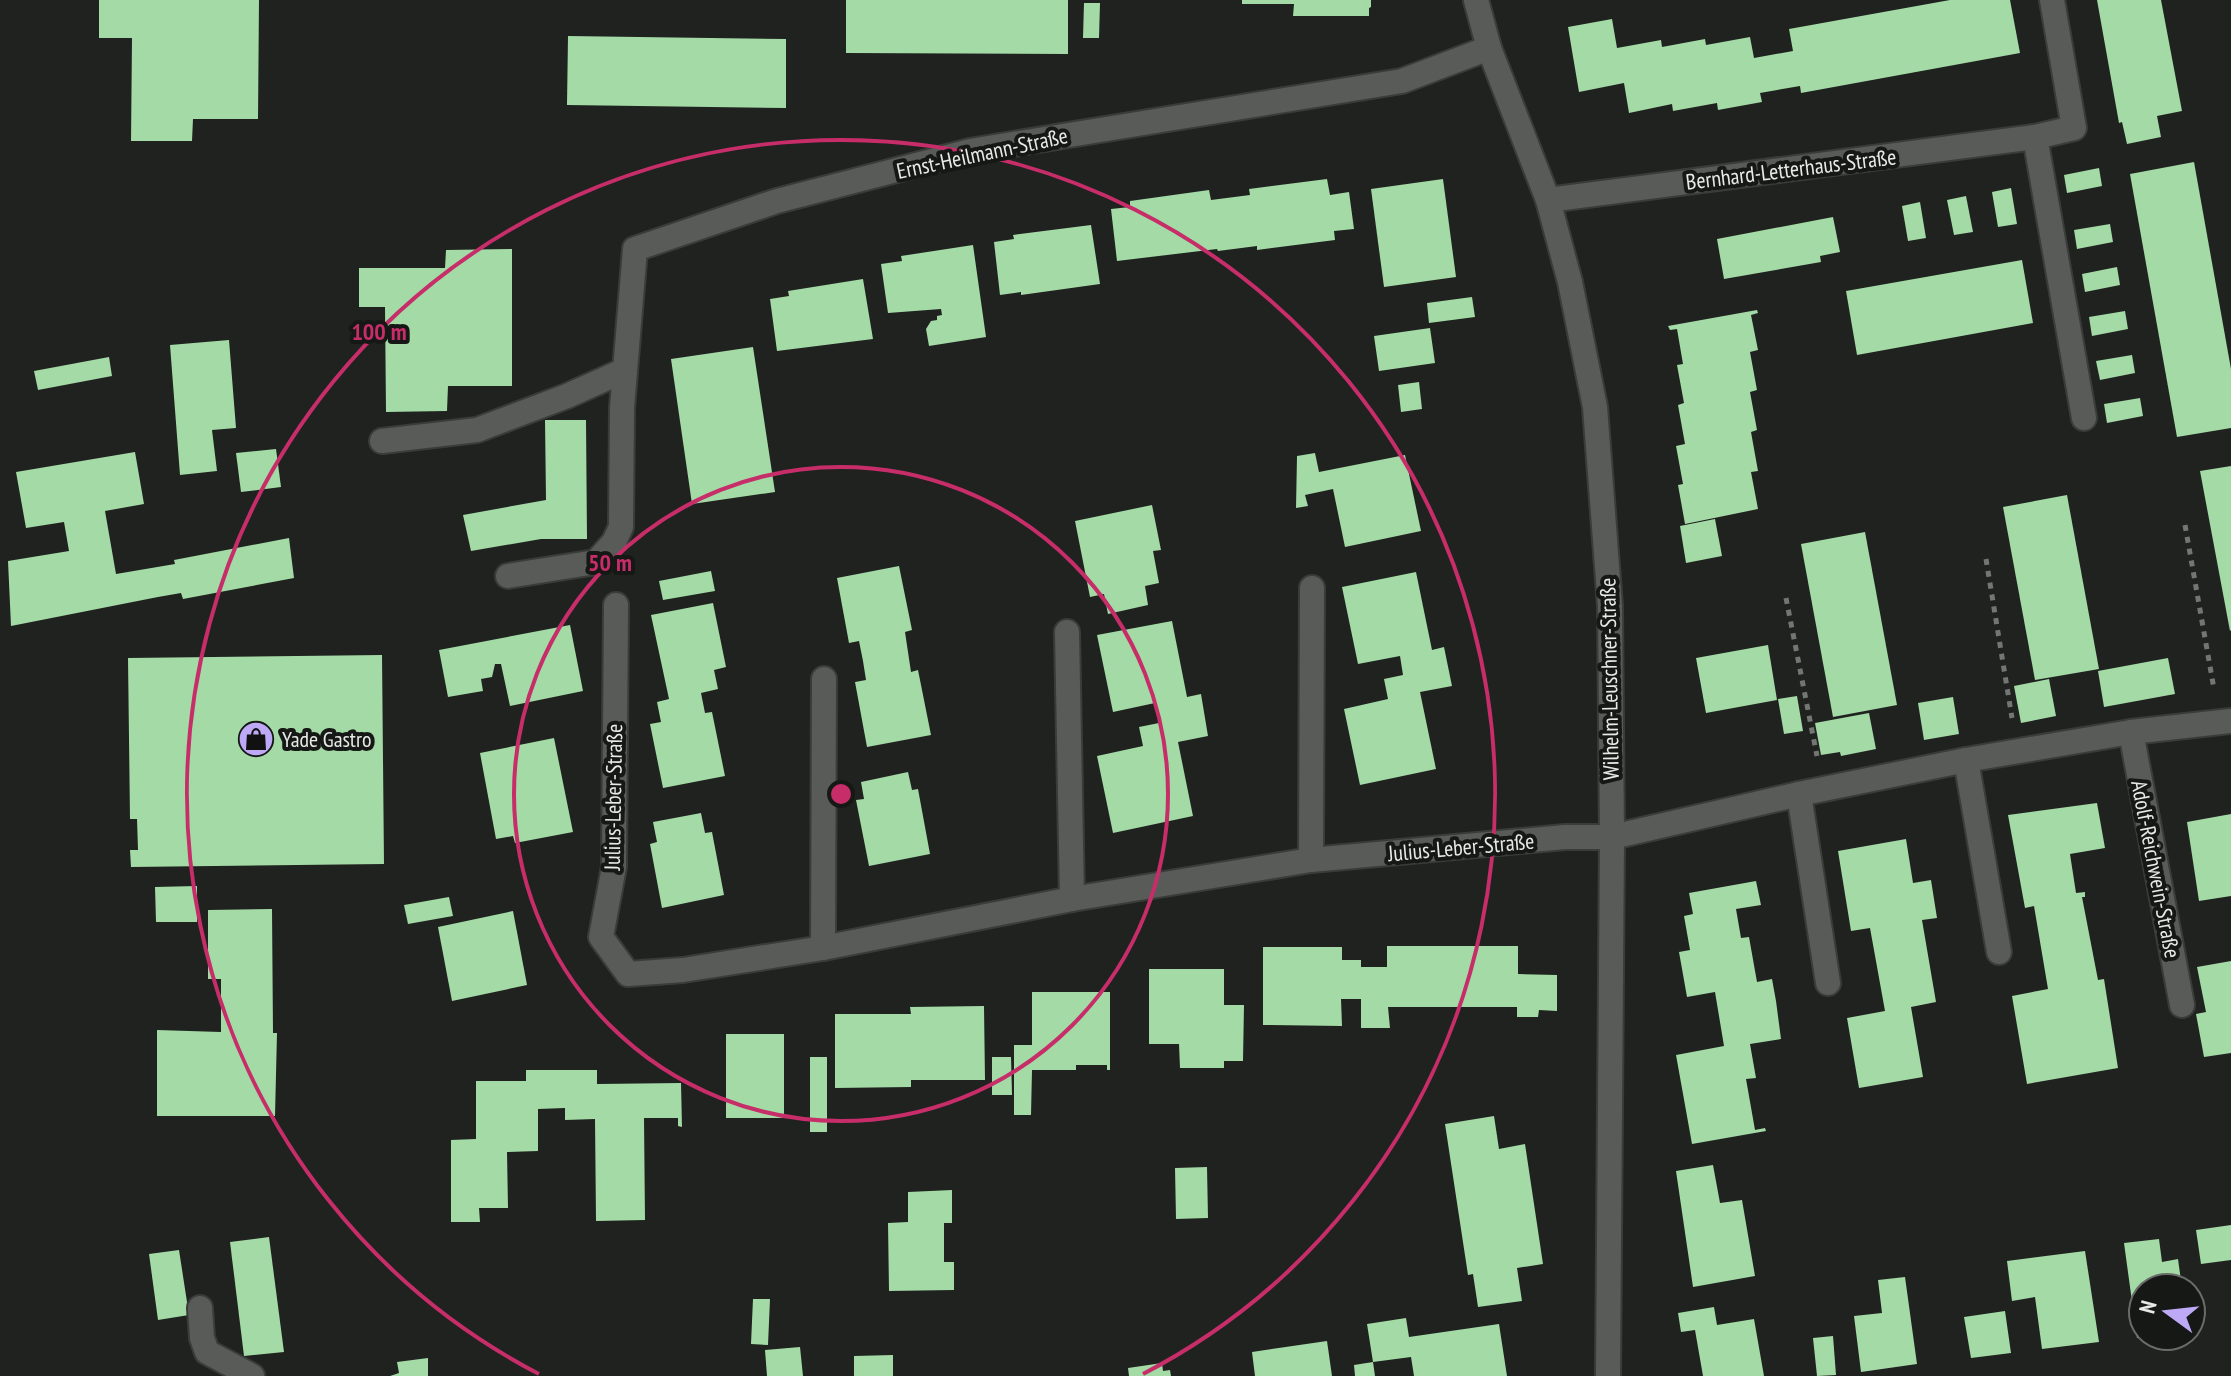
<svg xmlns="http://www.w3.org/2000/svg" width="2231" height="1376" font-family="'PT Sans Narrow',sans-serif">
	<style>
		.building { fill: #a4daa6 }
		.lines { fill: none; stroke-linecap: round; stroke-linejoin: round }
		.minor-casing { stroke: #3a3c3a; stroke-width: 28 }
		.path { stroke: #737673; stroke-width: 5; stroke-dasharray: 6 6; stroke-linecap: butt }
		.minor { stroke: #595b59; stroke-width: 24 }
		.ring { fill: none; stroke: #c62d69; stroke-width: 4 }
		.labels { text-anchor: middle; stroke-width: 8; stroke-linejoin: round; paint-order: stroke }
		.street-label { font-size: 22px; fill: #e8eae8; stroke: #161816 }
		.poi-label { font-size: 22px; fill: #e8eae8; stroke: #161816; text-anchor: start }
		.centre { fill: #c62d69; stroke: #161816; stroke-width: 4 }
		.ring-label { font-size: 24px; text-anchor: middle; font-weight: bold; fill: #c62d69; stroke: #161816; stroke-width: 8; stroke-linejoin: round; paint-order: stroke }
	</style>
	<rect width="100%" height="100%" fill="#1f221f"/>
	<g class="building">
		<path d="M99,0h160l-1,119h-65l-1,22h-61l1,-103h-33z"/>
		<path d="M846,0h222v54l-222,-1z"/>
		<path d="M1242,0h129v7l-2,1v8h-76l1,-12h-52z"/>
		<path d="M1950,0h60l10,53 -219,40 -1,-7 -40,7 2,9 -44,8 -1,-7 -44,8 -1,-7 -43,9 -5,-30 -45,9 -11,-65 44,-8 5,29 44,-8 1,7 43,-8 1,6 44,-8 4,21 39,-7 -4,-22z"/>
		<path d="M2097,0h64l21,111 -25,5 4,21 -34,7 -5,-22 -3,1z"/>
		<path d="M1084,3h16l-1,35h-16z"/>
		<path d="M568,36l218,3v69l-219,-3z"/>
		<path d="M2194,162l37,207v59l-54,9 -47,-263z"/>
		<path d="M2099,168l3,18 -35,7 -3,-18z"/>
		<path d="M1327,179l3,16 19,-3 5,37 -20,2 1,9 -78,10v-4l-39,5 -1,-2 -100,12 -6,-52 19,-2v-6l79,-11 2,10 39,-5 -1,-6z"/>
		<path d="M1443,179l13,98 -72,10 -13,-98z"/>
		<path d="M2011,188l6,36 -19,3 -6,-35z"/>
		<path d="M1966,196l7,36 -19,3 -7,-35z"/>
		<path d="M1920,202l6,36 -18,3 -6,-35z"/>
		<path d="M1833,217l7,35 -20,4 1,6 -97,17 -7,-40z"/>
		<path d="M2110,224l3,18 -36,7 -3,-19z"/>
		<path d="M1091,225l9,59 -79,11v-3l-21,3 -6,-53 20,-3 -1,-4z"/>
		<path d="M973,245l13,92 -57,9 -3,-17 5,-8 6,-1v-4l5,-1 -1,-6 -53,4 -7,-49 21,-3 -1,-5z"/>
		<path d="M512,249v137h-64l-1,25 -61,1 -1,-105h-26v-39h86l1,-18z"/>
		<path d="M2022,260l11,63 -176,32 -11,-64z"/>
		<path d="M2117,267l3,18 -35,7 -3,-18z"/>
		<path d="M863,279l10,60 -96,12 -7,-52 19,-3 -1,-5z"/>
		<path d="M1472,297l3,20 -46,6 -2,-20z"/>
		<path d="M1757,310l1,3 -7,2 7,35 -8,2 7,38 -7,2 7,38 -6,2 7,39 -7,1 7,37 -73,15 -7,-39 5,-1 -7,-38 9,-2 -7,-39 6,-2 -7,-38 6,-1 -6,-35 -7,1 -2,-4z"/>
		<path d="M2125,311l3,18 -36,7 -3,-19z"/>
		<path d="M1430,328l5,35 -56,8 -5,-35z"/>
		<path d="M229,340l7,88 -24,2 5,41 -37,4 -10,-130z"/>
		<path d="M753,347l22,145 -83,12 -21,-145z"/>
		<path d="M2132,355l3,18 -35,7 -4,-19z"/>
		<path d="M109,357l3,19 -74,14 -4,-19z"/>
		<path d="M1419,382l3,27 -21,3 -3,-27z"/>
		<path d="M2140,398l3,18 -36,7 -3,-19z"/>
		<path d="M545,420h41l1,119h-46l-70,12 -8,-36 83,-15z"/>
		<path d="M276,449l5,38 -40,5 -5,-39z"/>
		<path d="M135,452l9,52 -39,7 11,63 59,-10 -1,-4 115,-22 5,40 -111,21 -2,-6 -23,4 -147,29 -3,-65 61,-10 -5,-29 -38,6 -10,-56z"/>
		<path d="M1315,453l4,19 86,-17 16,76 -76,16 -12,-58 -28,6 3,11 -12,2 1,-52z"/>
		<path d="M2231,466v164l-1,1 -30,-160z"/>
		<path d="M2067,495l32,174 -64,11 -32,-173z"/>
		<path d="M1152,505l9,45 -8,1 6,32 -14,3 3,19 -40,9 -4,-20 -14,3 -15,-76z"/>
		<path d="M1715,519l7,37 -36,7 -6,-37z"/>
		<path d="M1865,532l32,173 -64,12 -32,-173z"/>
		<path d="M899,566l13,64 -7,2 6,40 7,-2 13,65 -64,12 -12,-65 11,-2 -3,-19 -4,-20 -10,2 -12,-65z"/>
		<path d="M711,571l4,20 -52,9 -4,-19z"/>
		<path d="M1416,572l16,78 12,-3 8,39 -32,6 16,77 -76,16 -16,-76 44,-10 -4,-20 19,-4 -3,-19 -42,8 -16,-77z"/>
		<path d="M713,603l13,64 -12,3 4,19 -17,4 4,20 7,-1 13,64 -62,12 -13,-64 11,-2 -4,-20 12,-3 -18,-84z"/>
		<path d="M1172,621l15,76 14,-3 7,42 -30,6 15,74 -80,17 -16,-77 46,-10 -4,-19 20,-4 -4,-20 -42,9 -16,-77z"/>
		<path d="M570,625l13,66 -73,15 -9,-42h-6l-3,13 -11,2 2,12 -35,6 -9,-47z"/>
		<path d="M1768,645l9,55 -71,13 -10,-55z"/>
		<path d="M382,655l2,209 -253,3 -1,-17h8l-1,-31h-7l-2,-161z"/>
		<path d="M2168,658l7,36 -71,13 -6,-36z"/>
		<path d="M2049,679l7,37 -35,7 -7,-37z"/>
		<path d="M1797,696l6,35 -19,3 -6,-35z"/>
		<path d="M1953,697l6,37 -35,6 -6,-37z"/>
		<path d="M1869,713l7,36 -35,7 -1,-4 -19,3 -6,-32z"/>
		<path d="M554,738l19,94 -58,11 -2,-7 -17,3 -16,-86z"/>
		<path d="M908,772l4,18 6,-1 12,65 -61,12 -13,-66 8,-1 -3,-17z"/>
		<path d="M2097,803l8,45 -35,6 6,39 9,-1v5h-3l16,83 6,-1 14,89 -91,16 -15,-88 36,-7 -14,-83 -9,2 -17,-93z"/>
		<path d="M701,813l4,20 7,-1 12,63 -62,13 -12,-64 7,-2 -4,-20z"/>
		<path d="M2231,814v82l-32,5 -12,-79z"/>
		<path d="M1906,839l7,44 18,-3 6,38 -15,2 14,82 -25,5 12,70 -64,11 -12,-70 38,-7 -15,-83 -19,3 -13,-80z"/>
		<path d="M1756,881l5,24 -25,4 5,29 8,-1 8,45 15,-3 4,22 5,38 -31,5 6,34 -10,1 9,51 10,-2 1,3 -74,13 -16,-89 48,-9 -9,-54 -28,5 -8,-45 11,-2 -6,-34 9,-2 -4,-21z"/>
		<path d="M197,886v36h-41l-1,-35z"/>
		<path d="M449,897l4,19 -45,8 -4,-19z"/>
		<path d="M272,909l1,124h4l-2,83h-118v-86l64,2v-53h-13v-69z"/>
		<path d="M513,911l14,74 -75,16 -14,-74z"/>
		<path d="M1387,946h131v28l39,1v36l-18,-1 -1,7h-21v-10h-129l2,21h-29v-29h-20l1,27 -79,-1v-78h79v13h19v7h26z"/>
		<path d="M2231,961v92l-27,4 -8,-43 10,-2 -9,-45z"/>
		<path d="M1149,969h75v36h20l-1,56h-19v7h-44l-1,-24h-30z"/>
		<path d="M1032,992h78v78h-3v-5h-31v5h-44l-1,45h-17v-70h18z"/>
		<path d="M984,1006l1,74h-74v7l-76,1v-74h76l-1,-7z"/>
		<rect x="726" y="1034" width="58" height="84"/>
		<rect x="810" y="1057" width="17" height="75"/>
		<path d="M992,1057h19l1,38h-20z"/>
		<path d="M526,1070h71v14l84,-1 1,44 -4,-1v-8h-34l1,102 -49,1 -1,-102 -30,1v-12l-27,1v42l-31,1 1,56h-29l1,14h-29v-82l25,-1v-58h50z"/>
		<path d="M1494,1116l5,33 26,-5 18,120 -26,4 5,33 -44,6 -5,-33 -5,1 -23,-151z"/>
		<path d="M1713,1165l7,38 22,-3 13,76 -62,11 -17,-116z"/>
		<path d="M1207,1167l1,51 -32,1 -1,-51z"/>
		<path d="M952,1190v33h-8v39h10v28l-65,1 -1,-68 20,-1v-30z"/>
		<path d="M2231,1225v35l-30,4 -5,-34z"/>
		<path d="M269,1237l15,115 -40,4 -14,-114z"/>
		<path d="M2159,1239l3,23 16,-3 4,29h-39v49l-6,1 -13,-95z"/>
		<path d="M179,1250l10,65 -31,5 -9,-66z"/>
		<path d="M2085,1251l14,91 -57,7 -7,-52 -23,4 -5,-40z"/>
		<path d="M1905,1277l12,87 -56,8 -7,-56 28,-3 -4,-33z"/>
		<path d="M753,1299h17l-2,46 -17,-1z"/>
		<path d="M1714,1307l3,18 37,-6 10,57h-61l-8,-46 -14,2 -3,-19z"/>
		<path d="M2005,1311l6,42 -40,5 -7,-41z"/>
		<path d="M1406,1318l3,19 90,-13 8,52h-93l-3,-19 -38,5 2,14h-20l-1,-11 19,-3 -6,-38z"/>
		<path d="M1833,1336l3,39 -19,1 -4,-38z"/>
		<path d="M1327,1341l5,35h-77l-3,-24z"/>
		<path d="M800,1347l3,29h-36l-2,-26z"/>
		<path d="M893,1355v21h-39v-20z"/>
		<path d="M428,1358v18h-38l9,-3 -2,-11z"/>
		<path d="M1162,1363l1,8 7,-1 1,6h-42l-1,-8z"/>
	</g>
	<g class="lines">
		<defs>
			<g id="minor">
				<path d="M1476,0l13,48 59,152 22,82 25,125 15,199 2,231 -4,539"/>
				<path d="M2035,137l49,281"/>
				<path d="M1548,200l487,-63 39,-9 -22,-128"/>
				<path d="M382,441l95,-11 90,-34 58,-26"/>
				<path d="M508,576l88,-14 18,-20 7,-15 1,-119 13,-159 142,-48 193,-50 432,-70 87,-33"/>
				<path d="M616,605l-2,262 -13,70 27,37 55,-4 140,-22 249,-49 239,-39 254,-23h47l187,-43 167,-34 165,-28 100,-11"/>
				<path d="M1067,632l5,267"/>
				<path d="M2131,732l51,273"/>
				<path d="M1966,760l33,192"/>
				<path d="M1799,794l29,189"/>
				<path d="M1311,860l1,-272"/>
				<path d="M823,948l1,-269"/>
				<path d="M200,1308l2,30 5,14 45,24"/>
			</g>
		</defs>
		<use href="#minor" class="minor-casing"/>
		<g class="path">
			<path d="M2185,525l29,164"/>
			<path d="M1986,559l26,159"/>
			<path d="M1786,598l31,158"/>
		</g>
		<use href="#minor" class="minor"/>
	</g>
	<g class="ring">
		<circle cx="841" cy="794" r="327"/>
		<path d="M539 1374A654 654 0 1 1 1143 1374"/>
	</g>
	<defs>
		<symbol id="shop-disc" viewBox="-11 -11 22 22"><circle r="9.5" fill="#bda9f5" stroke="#161816"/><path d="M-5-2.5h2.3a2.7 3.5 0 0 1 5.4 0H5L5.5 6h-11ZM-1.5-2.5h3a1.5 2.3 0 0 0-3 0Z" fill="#111"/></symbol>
	</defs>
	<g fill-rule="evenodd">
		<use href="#shop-disc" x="236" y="719" width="40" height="40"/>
	</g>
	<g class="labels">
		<g class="street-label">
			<text transform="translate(982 153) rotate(-12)" y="8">Ernst-Heilmann-Straße</text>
			<text transform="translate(1791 169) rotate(-7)" y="8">Bernhard-Letterhaus-Straße</text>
			<text transform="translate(1609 679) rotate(-91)" y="8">Wilhelm-Leuschner-Straße</text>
			<text transform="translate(613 797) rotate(-89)" y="8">Julius-Leber-Straße</text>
			<text transform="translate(1461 847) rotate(-5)" y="8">Julius-Leber-Straße</text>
			<text transform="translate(2156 869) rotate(79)" y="8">Adolf-Reichwein-Straße</text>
		</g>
		<g class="poi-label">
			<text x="282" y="747">Yade Gastro</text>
		</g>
	</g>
	<circle cx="841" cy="794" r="12" class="centre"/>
	<g class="ring-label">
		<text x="379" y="340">100 m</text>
		<text x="610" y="571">50 m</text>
	</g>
	<g transform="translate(2167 1312) rotate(285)"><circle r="38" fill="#161816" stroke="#6a6c6a" stroke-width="2"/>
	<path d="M0-6L14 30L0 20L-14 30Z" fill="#bda9f5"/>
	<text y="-12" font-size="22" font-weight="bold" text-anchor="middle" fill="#e8eae8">N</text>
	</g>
</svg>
